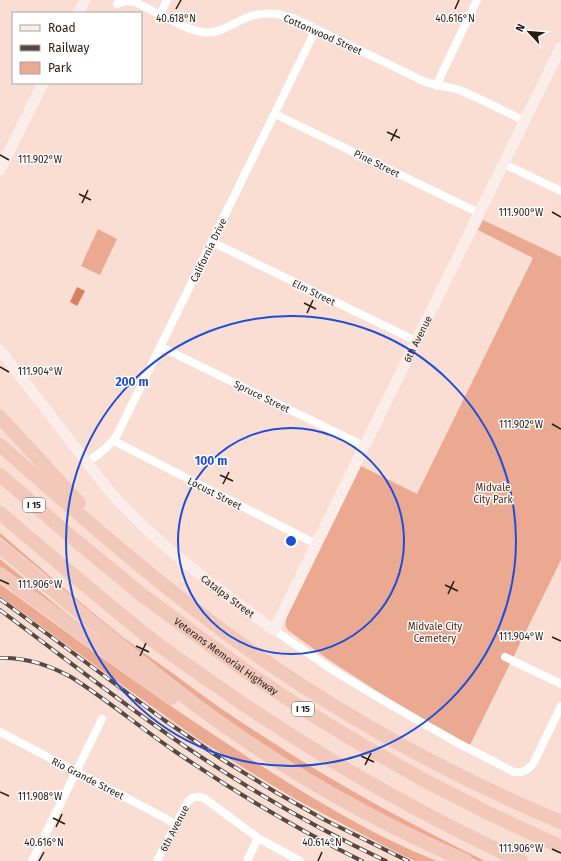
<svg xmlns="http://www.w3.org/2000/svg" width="561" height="861" font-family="'Fira Sans',sans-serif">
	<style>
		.green { fill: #eba992 }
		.water { fill: #d58062 }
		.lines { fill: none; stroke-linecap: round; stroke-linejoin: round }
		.street { stroke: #fff; stroke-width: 8 }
		.secondary { stroke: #fbeeea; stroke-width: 11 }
		.highway { stroke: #f2c8ba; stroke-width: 14 }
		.rail-casing { stroke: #584842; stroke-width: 4 }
		.rail { stroke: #fff; stroke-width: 2.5; stroke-dasharray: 8; stroke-linecap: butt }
		.ticks { fill: none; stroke: #271b16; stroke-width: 1.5 }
		.ring { fill: none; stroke: #1d4ed8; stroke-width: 2 }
		.labels { text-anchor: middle; stroke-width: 3; stroke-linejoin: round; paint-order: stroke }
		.shield { fill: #fff; stroke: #685f5c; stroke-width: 1 }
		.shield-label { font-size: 9px; font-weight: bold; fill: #271b16 }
		.street-label { font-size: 10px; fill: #271b16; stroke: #fff }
		.park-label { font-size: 10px; fill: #56200b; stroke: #fff }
		.ticks-label { font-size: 10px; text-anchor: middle; fill: #271b16; stroke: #fff; stroke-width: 3; stroke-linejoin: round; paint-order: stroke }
		.centre { fill: #1d4ed8; stroke: #fff; stroke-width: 2 }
		.ring-label { font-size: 12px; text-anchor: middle; font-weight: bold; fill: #1d4ed8; stroke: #fff; stroke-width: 3; stroke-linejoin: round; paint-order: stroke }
	</style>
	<rect width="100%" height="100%" fill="#faddd3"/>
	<g class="green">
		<path d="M483,220l78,37v303l-91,185 -38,-21 -55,-33 -48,-31 -40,-29c-4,-4 -4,-8 -2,-14l74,-151 56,28 116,-236 -55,-28z"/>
		<path d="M98,229l19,10 -17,36 -19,-9z"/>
		<path d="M0,533c40,34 79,69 120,102 17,13 34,25 51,37 31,23 62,46 95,66 70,46 144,86 219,123h-7l-24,-10 -123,-62 -131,-86 -94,-77 -57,-49 -49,-40z"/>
		<path d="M0,559l98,80 -98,-69z"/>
		<path d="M0,584c35,25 70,51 105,76 46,33 93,65 141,96 61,39 123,78 191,105h-22l-11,-5 -107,-56 -50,-30 -49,-31 -83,-59 -115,-84z"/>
	</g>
	<path class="water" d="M77,287l8,4 -8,15 -7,-4z"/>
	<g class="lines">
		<g class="street">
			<path d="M117,4l8,-3 10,1c12,6 24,12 36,18 10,5 20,11 31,12 17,3 31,-9 46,-15 17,-6 31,-4 48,2l127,62c12,5 24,5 36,9 23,9 44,21 66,31"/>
			<path d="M160,15l7,-15"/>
			<path d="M437,86l4,-11 36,-75"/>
			<path d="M275,114l204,99"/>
			<path d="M504,164l57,27"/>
			<path d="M212,242l204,99"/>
			<path d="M161,347l203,99"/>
			<path d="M114,441l202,103"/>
			<path d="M87,462c12,-8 24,-16 31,-29l198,-404"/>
			<path d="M274,630l57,39 53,32 72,41 58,30c10,1 12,-1 19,-8l28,-58"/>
			<path d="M505,657l56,27"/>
			<path d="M0,732l165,86 10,7"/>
			<path d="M32,861l70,-142"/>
			<path id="s1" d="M157,861l31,-60c6,-5 9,-5 16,-3l54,40 42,23"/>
			<path d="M247,861l11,-23"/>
		</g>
		<g class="secondary">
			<path d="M78,13l7,-13"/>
			<path d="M0,170l43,-87"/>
			<path id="s2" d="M0,350l106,137c48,56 108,99 168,143l287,-583"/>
		</g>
		<g class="highway">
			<path d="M0,417l79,86"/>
			<path d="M0,445c84,74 169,149 262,214 93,64 194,119 299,163"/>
			<path id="s3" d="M0,475l68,59 74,61 105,77 59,39 56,34 60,34 64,33 75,35"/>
			<path d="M0,513c48,41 96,82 146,122 28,22 58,42 87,62 92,63 188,118 288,164"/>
			<path d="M0,547c40,32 79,65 119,97 34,28 67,55 103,80 76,54 159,100 244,137"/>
			<path d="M0,574l121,88 50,36"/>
		</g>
		<defs>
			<g id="rail">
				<path d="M0,599l164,121 59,40 54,33 46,26 85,42"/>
				<path d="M0,610c61,45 121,93 183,135 65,44 132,83 203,116"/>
				<path d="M0,658c25,-1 49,7 71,19 35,22 67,49 102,73 60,41 123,79 189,111"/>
			</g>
		</defs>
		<use href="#rail" class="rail-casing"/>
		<use href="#rail" class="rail"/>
	</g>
	<path class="ticks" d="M176,9l5,-9M455,9l4,-9M387,132l13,6M391,141l6,-12M0,155l9,5M79,194l12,6M82,203l6,-13M552,212l9,5M304,303l12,6M307,313l6,-13M0,367l9,5M552,424l9,5M220,475l13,6M223,484l6,-12M0,580l9,4M445,585l13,6M448,594l6,-13M552,637l9,4M136,646l13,6M140,656l6,-13M361,756l13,6M365,765l6,-12M0,792l9,4M53,818l12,6M56,827l6,-13M552,849l9,4M39,861l5,-9M318,861l4,-9"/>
	<g class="ring">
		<circle cx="291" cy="541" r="113"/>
		<circle cx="291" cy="541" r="225"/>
	</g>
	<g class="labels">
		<g class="shield">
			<rect x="23" y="498" width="22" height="14" rx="3"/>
			<rect x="292" y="702" width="22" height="14" rx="3"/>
		</g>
		<g class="shield-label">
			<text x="34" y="508">I 15</text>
			<text x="303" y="712">I 15</text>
		</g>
		<g class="street-label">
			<text transform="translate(323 34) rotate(24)" y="4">Cottonwood Street</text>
			<text transform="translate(377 163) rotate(26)" y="4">Pine Street</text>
			<text transform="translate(208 250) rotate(-64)" y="4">California Drive</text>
			<text transform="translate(314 292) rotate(26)" y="4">Elm Street</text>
			<text dy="4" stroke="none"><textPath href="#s2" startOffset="719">6th Avenue</textPath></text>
			<text transform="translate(262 396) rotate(26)" y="4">Spruce Street</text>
			<text transform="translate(215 493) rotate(27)" y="4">Locust Street</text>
			<text dy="4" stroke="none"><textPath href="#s2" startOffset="337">Catalpa Street</textPath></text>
			<text dy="4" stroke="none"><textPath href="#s3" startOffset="290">Veterans Memorial Highway</textPath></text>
			<text transform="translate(88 778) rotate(27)" y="4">Rio Grande Street</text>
			<text dy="4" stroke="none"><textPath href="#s1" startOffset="37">6th Avenue</textPath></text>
		</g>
		<g class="park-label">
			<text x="493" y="491">Midvale<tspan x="493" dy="12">City Park</tspan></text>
			<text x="435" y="630">Midvale City<tspan x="435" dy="12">Cemetery</tspan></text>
		</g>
	</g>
	<g class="ticks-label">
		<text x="176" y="22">40.618°N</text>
		<text x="455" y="22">40.616°N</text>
		<text x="40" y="163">111.902°W</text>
		<text x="521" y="216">111.900°W</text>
		<text x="40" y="375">111.904°W</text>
		<text x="521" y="428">111.902°W</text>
		<text x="40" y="588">111.906°W</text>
		<text x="521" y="640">111.904°W</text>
		<text x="40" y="800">111.908°W</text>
		<text x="44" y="846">40.616°N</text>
		<text x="322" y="846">40.614°N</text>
		<text x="521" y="852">111.906°W</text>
	</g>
	<circle cx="291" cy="541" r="6" class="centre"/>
	<g class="ring-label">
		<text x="132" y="386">200 m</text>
		<text x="211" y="465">100 m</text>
	</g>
	<rect x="12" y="12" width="130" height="72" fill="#ffffff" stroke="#a9a4a2"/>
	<rect x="20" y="25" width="20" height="6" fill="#fbeeea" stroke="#a9a4a2"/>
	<text x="48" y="32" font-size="12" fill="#271b16">Road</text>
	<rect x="20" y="45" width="20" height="6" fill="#584842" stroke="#a9a4a2"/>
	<text x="48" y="52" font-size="12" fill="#271b16">Railway</text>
	<rect x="20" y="62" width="20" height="12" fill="#eba992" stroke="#a9a4a2"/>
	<text x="48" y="72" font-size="12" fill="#271b16">Park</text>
	<g transform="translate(529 32) rotate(296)" stroke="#ffffff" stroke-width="3" paint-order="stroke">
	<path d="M0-3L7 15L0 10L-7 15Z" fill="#271b16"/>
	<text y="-6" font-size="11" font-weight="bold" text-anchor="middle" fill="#271b16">N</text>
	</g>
</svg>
